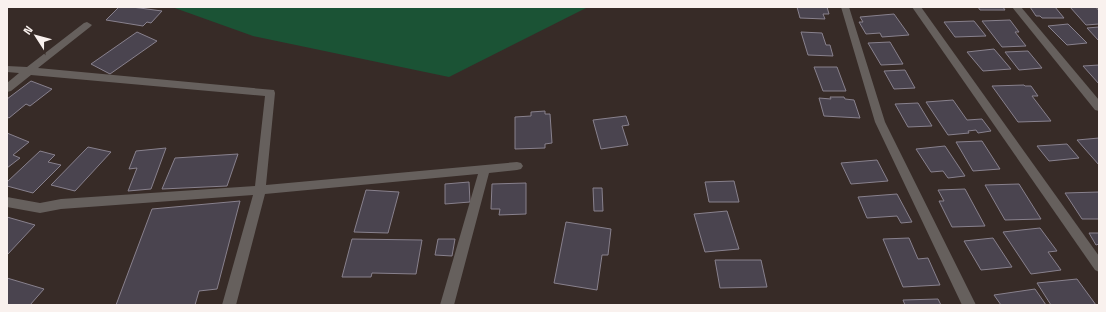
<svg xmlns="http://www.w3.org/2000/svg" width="1106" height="312" font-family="'Space Grotesk',sans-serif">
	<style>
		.green { fill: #1b5335 }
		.building { fill: #4a444f; stroke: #88818d }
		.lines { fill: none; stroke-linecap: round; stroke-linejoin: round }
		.minor { fill: #66605d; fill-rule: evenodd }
	</style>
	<rect width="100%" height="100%" fill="#372b27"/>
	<path class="green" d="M172,7h416l-139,70 -196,-41z"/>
	<g class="building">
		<path d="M119,7h13l30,4 -11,12 -4,-1 -4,4 -37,-6z"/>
		<path d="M797,7h30l2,7h-6l2,5 -25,-1z"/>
		<path d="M978,7h25l2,3h-25z"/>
		<path d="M1030,7h25l9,11h-22l-2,-2h-4z"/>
		<path d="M1070,7h26l3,4v13l-13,1z"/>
		<path d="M894,14l15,21 -27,2 -2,-4 -14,1 -7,-12h4l-3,-5z"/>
		<path d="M1010,20l9,12h-4l11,14 -24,1 -20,-26z"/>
		<path d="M974,21l12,15 -31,1 -11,-15z"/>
		<path d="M1068,24l19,19 -20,2 -19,-19z"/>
		<path d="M1099,27v14l-12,-13z"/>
		<path d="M137,32l20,9 -47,33 -19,-10z"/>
		<path d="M801,32l21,1 4,12h4l3,11 -25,-1z"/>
		<path d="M890,42l13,22 -22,1 -13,-22z"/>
		<path d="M994,49l17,20 -28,2 -16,-19z"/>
		<path d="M1028,51l14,17 -23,2 -14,-18z"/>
		<path d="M1099,65v19l-16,-18z"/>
		<path d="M814,67h23l9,24h-23z"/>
		<path d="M905,70l10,18 -21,1 -10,-18z"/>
		<path d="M31,81l21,8 -22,17 -4,-2 -17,14 -2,-1v-18z"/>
		<path d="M1024,85l1,1h6l7,10h-6l19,25 -33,1 -26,-36z"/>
		<path d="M830,97h14l1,2 9,1 6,18 -36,-2 -5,-18 12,1z"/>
		<path d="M953,100l14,20 15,-1 9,12 -13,2 -2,-3 -8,1 1,2 -21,2 -22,-33z"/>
		<path d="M918,103l14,23 -24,1 -13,-23z"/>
		<path d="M545,111v3h5l2,29 -7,1v4l-30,1v-32l16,-1v-4z"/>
		<path d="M626,116l3,9 -7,1 6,19 -27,4 -8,-29z"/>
		<path d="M7,133l22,9 -16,13 7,3 -13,10z"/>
		<path d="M1099,138v27l-22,-25z"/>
		<path d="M982,141l18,28 -27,2 -17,-29z"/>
		<path d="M1067,144l12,14 -30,3 -12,-15z"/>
		<path d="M945,146l20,30 -17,2 -5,-7 -12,1 -15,-23z"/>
		<path d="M88,147l23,5 -36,39 -24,-6z"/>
		<path d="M166,148l-15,41 -23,2 9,-23 -8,1 7,-18z"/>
		<path d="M40,151l15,4 -7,7 13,3 -28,28 -26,-7v-4z"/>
		<path d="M238,154l-11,32 -65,3 13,-31z"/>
		<path d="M877,160l11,21 -37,3 -10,-21z"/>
		<path d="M734,181l5,21h-30l-4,-20z"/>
		<path d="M469,182l1,20 -25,2v-20z"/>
		<path d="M526,183v31l-27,1 1,-6h-9l1,-25z"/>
		<path d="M1019,184l22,35 -36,1 -20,-35z"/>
		<path d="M593,188h9l1,23h-9z"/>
		<path d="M965,189l20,37 -33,1 -13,-26h5l-6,-11z"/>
		<path d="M366,190l33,2 -11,41 -34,-1z"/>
		<path d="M1099,192v27h-17l-17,-26z"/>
		<path d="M897,194l15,28 -11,1 -4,-7 -30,2 -9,-21z"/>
		<path d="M240,201l-23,88 -18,2 -4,14h-79l36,-96z"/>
		<path d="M727,211l12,38 -34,3 -11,-38z"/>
		<path d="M7,217l28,8 -28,30z"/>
		<path d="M566,222l45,7 -3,26h-6l-5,35 -43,-7z"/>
		<path d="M1040,228l17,23 -9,1 13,18 -30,4 -28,-42z"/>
		<path d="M1089,233h10v11l-3,1z"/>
		<path d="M909,238l9,21 10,-1 12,27 -37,2 -20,-48z"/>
		<path d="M993,238l19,29 -31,3 -17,-29z"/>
		<path d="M352,239l70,1 -6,34 -44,-1 -1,4h-29z"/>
		<path d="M438,239h17l-3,17 -17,-1z"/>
		<path d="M715,260h46l6,27 -47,1z"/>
		<path d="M7,278l37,11 -14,16h-23z"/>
		<path d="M1077,279l19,26h-45l-14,-22z"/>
		<path d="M1035,289l11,16h-45l-7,-10z"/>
		<path d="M938,299l3,6h-36l-2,-5z"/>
	</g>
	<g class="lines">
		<g class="minor">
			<path d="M841,7h8l36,115 91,183h-14l-87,-183z"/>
			<path d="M912,7h9l178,249v16l-4,-2z"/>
			<path d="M1012,7h9l78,93v11l-4,-1z"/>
			<path d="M87,22l5,3 -2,2 -52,41 236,22 1,3 -9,92 251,-23 4,1 2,3 -2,3 -4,1 -28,3 -35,132h-14l38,-131 -213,20 -29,111h-14l31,-110 -192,14 -21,4 -33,-6v-10l33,6 21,-4 194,-13 10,-90 -234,-21 -20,16 -4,1v-9l12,-10 -12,-1v-6l20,1 57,-44z"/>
		</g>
	</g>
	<rect width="1106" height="312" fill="none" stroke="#f9f1ee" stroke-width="16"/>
	<g transform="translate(36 36) rotate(306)" stroke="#372b27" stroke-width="3" paint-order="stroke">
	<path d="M0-3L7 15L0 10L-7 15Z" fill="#f9f1ee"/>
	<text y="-6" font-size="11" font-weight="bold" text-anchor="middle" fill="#f9f1ee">N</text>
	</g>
</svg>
